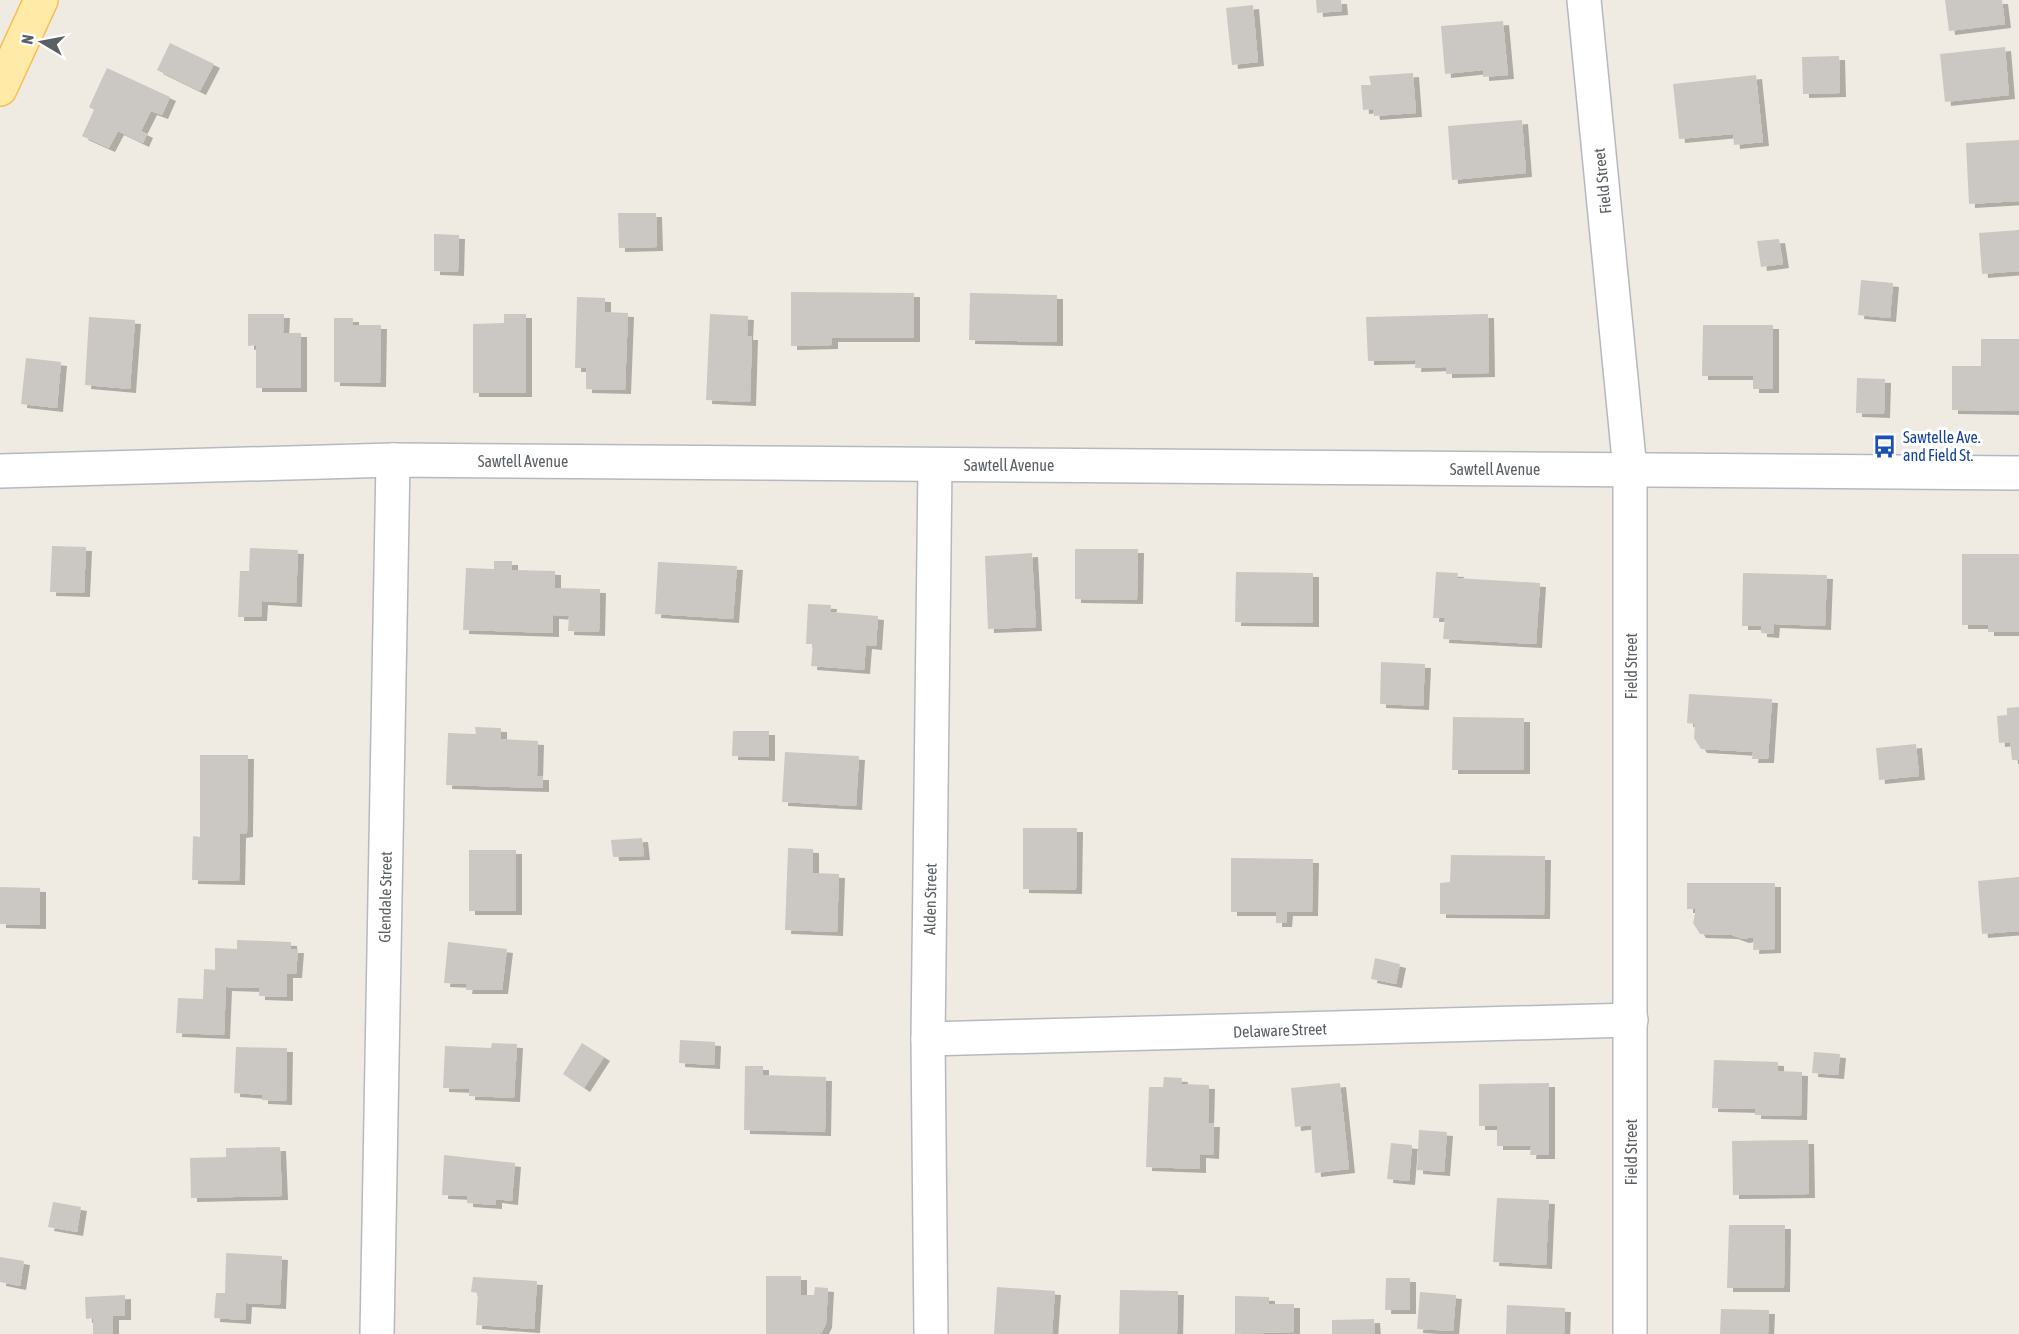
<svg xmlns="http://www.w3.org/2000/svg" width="2019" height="1334" font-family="'Asap Condensed',sans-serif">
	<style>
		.building { fill: #cbc7c2; filter: url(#shadow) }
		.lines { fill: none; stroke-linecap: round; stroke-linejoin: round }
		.minor-casing { stroke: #b5b9be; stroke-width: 36 }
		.major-casing { stroke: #f9bd51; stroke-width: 36 }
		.minor { stroke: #fff; stroke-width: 33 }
		.major { stroke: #ffeaa7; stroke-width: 33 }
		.labels { text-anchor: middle; stroke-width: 6; stroke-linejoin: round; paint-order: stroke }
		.street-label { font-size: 16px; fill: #5b6064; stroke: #fff }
		.transit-label { font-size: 16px; fill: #164399; stroke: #fff; text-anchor: start }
	</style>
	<defs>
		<filter id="shadow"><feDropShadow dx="6" dy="4" stdDeviation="0" flood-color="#0004"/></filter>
	</defs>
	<rect width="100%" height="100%" fill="#efebe3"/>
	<g class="building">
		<path d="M1316,0h25l1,11 -25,2z"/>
		<path d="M1945,0h57l3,24 -56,7z"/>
		<path d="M1253,5l5,57 -26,3 -6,-57z"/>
		<path d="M1503,21l5,54 -25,2v-7l-38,4 -4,-48z"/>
		<path d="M170,43l44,21 -14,27 -43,-21z"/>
		<path d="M2005,47l4,48 -64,7 -5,-48z"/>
		<path d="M1839,56l1,37 -37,1 -1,-37z"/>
		<path d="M107,68l63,29 -8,18 -11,-4 -10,20 6,3 -4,9 -25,-12 -9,17 -27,-12 12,-26 -5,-3z"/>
		<path d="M1413,73l3,40 -42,3 -1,-7 -10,1 -2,-25h10l-2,-9z"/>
		<path d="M1756,75l7,67 -29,3 -1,-11 -54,5 -6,-55z"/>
		<path d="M1522,120l4,53 -74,7 -4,-54z"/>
		<path d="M2019,140v61l-50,3 -3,-61z"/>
		<path d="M618,213h38l1,34 -38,1z"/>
		<path d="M2019,230v41l-37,3 -3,-41z"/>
		<path d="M434,234l25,1 -1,37 -24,-1z"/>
		<path d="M1779,239l4,25 -22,3 -4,-26z"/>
		<path d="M1861,280l32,3 -3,35 -32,-3z"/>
		<path d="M791,292l123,1v45h-82v7l-41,1z"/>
		<path d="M970,293l87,2v47l-88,-2z"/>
		<path d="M577,297l28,1v14l23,1 -3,77 -39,-1v-21h-11z"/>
		<path d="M248,314h36l-1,19h18v55h-45v-43l-8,1z"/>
		<path d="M504,314h22v79h-53v-69l31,-1z"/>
		<path d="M710,314l38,2 -1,20h5l-2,66 -44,-2z"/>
		<path d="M1488,314l1,59 -43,1v-7l-31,1 1,-8 -48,1 -2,-44z"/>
		<path d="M89,317l46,3 -5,69 -45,-4z"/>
		<path d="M334,318h19v7h28l-1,58 -46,-1z"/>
		<path d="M1703,325h70v64h-20v-13h-51z"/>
		<path d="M1981,339h38v72l-67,-1v-44h29z"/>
		<path d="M26,358l35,4 -4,46 -36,-4z"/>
		<path d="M1857,378l28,1 -1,35 -28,-1z"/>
		<path d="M52,546l34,1 -2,46 -34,-1z"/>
		<path d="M250,548l48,2 -2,53 -34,-2 -1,16h-23l2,-46h9z"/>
		<path d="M1075,549h63l-1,51 -62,-1z"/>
		<path d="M1032,553l4,74 -48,2 -3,-73z"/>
		<path d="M1962,554h57v78h-31v-7h-26z"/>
		<path d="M494,561h18v9l43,1v17l45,1 -1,43 -31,-1 1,-15 -16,-1v18l-90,-3 3,-62 28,1z"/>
		<path d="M658,562l79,4 -4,53 -78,-5z"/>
		<path d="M1236,572l77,1v50l-78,-1z"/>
		<path d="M1436,572l22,1 -1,5 83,5 -4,61 -93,-5 2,-21h-12z"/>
		<path d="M1743,573l84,2 -2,51 -51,-2 -1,10 -12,-1v-7h-19z"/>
		<path d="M808,604l23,1 -1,7 48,4 -2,30 -10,-1 -2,25 -53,-4 2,-22h-7z"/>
		<path d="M1381,662l44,2 -2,42 -43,-2z"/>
		<path d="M1689,694l83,5 -4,60h-16l1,-7 -52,-3 -7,-11 1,-14 -8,-1z"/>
		<path d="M2019,707v53h-7l-2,-18 -11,1 -2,-27 10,-1v-7z"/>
		<path d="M1453,717l71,1v52h-72z"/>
		<path d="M475,727l26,1v11l37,2 -1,35h6v12l-97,-3 2,-52 28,1z"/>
		<path d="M733,731h36v26l-37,-1z"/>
		<path d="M1916,744l3,32 -40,4 -3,-32z"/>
		<path d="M785,752l74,4 -3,50 -74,-4z"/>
		<path d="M200,755h48l-1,78 -7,1 -1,47 -47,-1 1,-44 7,1z"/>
		<path d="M1023,828h54l-1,62 -53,-1z"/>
		<path d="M642,838l2,18 -31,1 -2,-17z"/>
		<path d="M788,848l25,1v24l26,1 -2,58 -52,-2z"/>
		<rect x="469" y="850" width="47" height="61"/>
		<path d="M1451,855l94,1 -1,59 -104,-1v-31l10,-1z"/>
		<path d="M1231,858l82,1 -1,53h-25l-1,11h-10v-11h-45z"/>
		<path d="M2019,877v54l-37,3 -4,-53z"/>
		<path d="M1687,883h88v66l-22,1 1,-13 -11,2 -11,-4 -32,-1 -7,-11 3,-14h-9z"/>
		<path d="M0,887l40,1v37l-40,-1z"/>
		<path d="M237,940l54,2v7h7l-2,25h-9v23l-28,-1v-8l-33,-1 -2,48 -48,-2 2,-35 25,1 1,-30 11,1v-22l22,1z"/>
		<path d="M448,942l59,7 -5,41h-36l1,-6 -23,-1z"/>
		<path d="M1375,958l25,6 -4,20 -25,-5z"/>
		<path d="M680,1040l35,2 -1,23 -35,-2z"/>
		<path d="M492,1043l25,1 -3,54 -45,-2v-7l-26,-1 2,-42 46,2z"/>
		<path d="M582,1043l22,14 -20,31 -21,-14z"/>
		<path d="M236,1047l51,1 -1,53 -24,-1v-5l-28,-2z"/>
		<path d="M1814,1052l26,2 -2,21 -26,-2z"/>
		<path d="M1714,1060l64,2v9l24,1 -1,44 -46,-1v-6l-43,-1z"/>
		<path d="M745,1066h18v9l63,2 -1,55 -81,-2z"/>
		<path d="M1164,1077l18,1 -1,6 28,1 -1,38h6l-1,32 -13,-1v15l-54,-2 3,-80h14z"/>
		<path d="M1340,1083l9,86 -34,4 -4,-48 -16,2 -4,-39z"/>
		<path d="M1549,1083v72h-19l1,-9h-34v-20h-18v-42z"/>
		<path d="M1419,1130l28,2 -3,40 -27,-2z"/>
		<path d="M1808,1140l1,54 -76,1 -1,-54z"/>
		<path d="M1391,1143l21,2 -3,36 -22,-2z"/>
		<path d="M280,1147l2,49 -91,2 -1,-40 36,-1v-9z"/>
		<path d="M444,1155l71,8 -3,38 -16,-2v6l-29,-2v-7l-25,-1z"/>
		<path d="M1497,1198l52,2 -3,65 -53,-3z"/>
		<path d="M53,1202l28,5 -4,25 -29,-5z"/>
		<path d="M1729,1225h56l-1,63h-57z"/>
		<path d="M226,1253l56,3 -2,49 -34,-2 -1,17 -31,-2 2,-25h9z"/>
		<path d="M0,1257l24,4 -4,25 -20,-4z"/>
		<path d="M766,1276h35v19h13l1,-8 13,1 -2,36 -4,8 -2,2h-54z"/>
		<path d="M473,1277l64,4 -3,48 -58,-4 2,-32 -7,-1z"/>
		<path d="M1386,1278h24v32h-25z"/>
		<path d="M997,1287l58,4 -3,43h-58z"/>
		<path d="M1120,1290l58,1 -1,43h-58z"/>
		<path d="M1420,1292l36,3 -3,36 -36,-2z"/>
		<path d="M125,1295v21h-12v18h-20v-16l-7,1 -1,-22z"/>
		<path d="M1235,1296l34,1v7h25v28l-59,2z"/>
		<path d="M1507,1305l58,3 -1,26h-58z"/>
		<path d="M1721,1309l48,1 -1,24h-48z"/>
		<path d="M1374,1319l1,15h-43v-14z"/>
	</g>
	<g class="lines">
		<defs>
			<g id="minor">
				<path d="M1584,0l46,470v864"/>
				<path d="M0,471l393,-11 1626,13"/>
				<path d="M928,1039l703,-19"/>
				<path d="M377,1334l16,-874"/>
				<path d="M931,1334l-3,-295 7,-574"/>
			</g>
			<path id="major" d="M0,89l41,-89"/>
		</defs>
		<use href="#minor" class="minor-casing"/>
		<use href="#major" class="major-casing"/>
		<use href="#minor" class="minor"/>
		<use href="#major" class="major"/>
	</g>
	<defs>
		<symbol id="bus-bare" viewBox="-9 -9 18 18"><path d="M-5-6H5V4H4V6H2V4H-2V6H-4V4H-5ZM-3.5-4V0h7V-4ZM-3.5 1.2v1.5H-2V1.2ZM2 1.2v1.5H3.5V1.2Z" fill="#1a4fb4" stroke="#fff" stroke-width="2.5" paint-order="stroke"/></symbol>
	</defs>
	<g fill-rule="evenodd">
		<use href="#bus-bare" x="1868" y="430" width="33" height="33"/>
	</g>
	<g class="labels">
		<g class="street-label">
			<text transform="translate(1602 181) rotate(-96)" y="6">Field Street</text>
			<text x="523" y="467">Sawtell Avenue</text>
			<text x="1009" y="471">Sawtell Avenue</text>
			<text x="1495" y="475">Sawtell Avenue</text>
			<text transform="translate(1631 666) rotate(-90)" y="6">Field Street</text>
			<text transform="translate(385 897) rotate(-89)" y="6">Glendale Street</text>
			<text transform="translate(930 899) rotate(-89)" y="6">Alden Street</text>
			<text transform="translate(1280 1030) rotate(-2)" y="6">Delaware Street</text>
			<text transform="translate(1631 1152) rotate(-90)" y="6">Field Street</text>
		</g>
		<g class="transit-label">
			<text x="1903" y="443">Sawtelle Ave.<tspan x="1903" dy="18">and Field St.</tspan></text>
		</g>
	</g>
	<g transform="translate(42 42) rotate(280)" stroke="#ffffff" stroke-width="4.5" paint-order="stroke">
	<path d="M0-4.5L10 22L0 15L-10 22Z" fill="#5b6064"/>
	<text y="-9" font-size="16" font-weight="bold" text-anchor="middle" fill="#5b6064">N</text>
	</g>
</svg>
